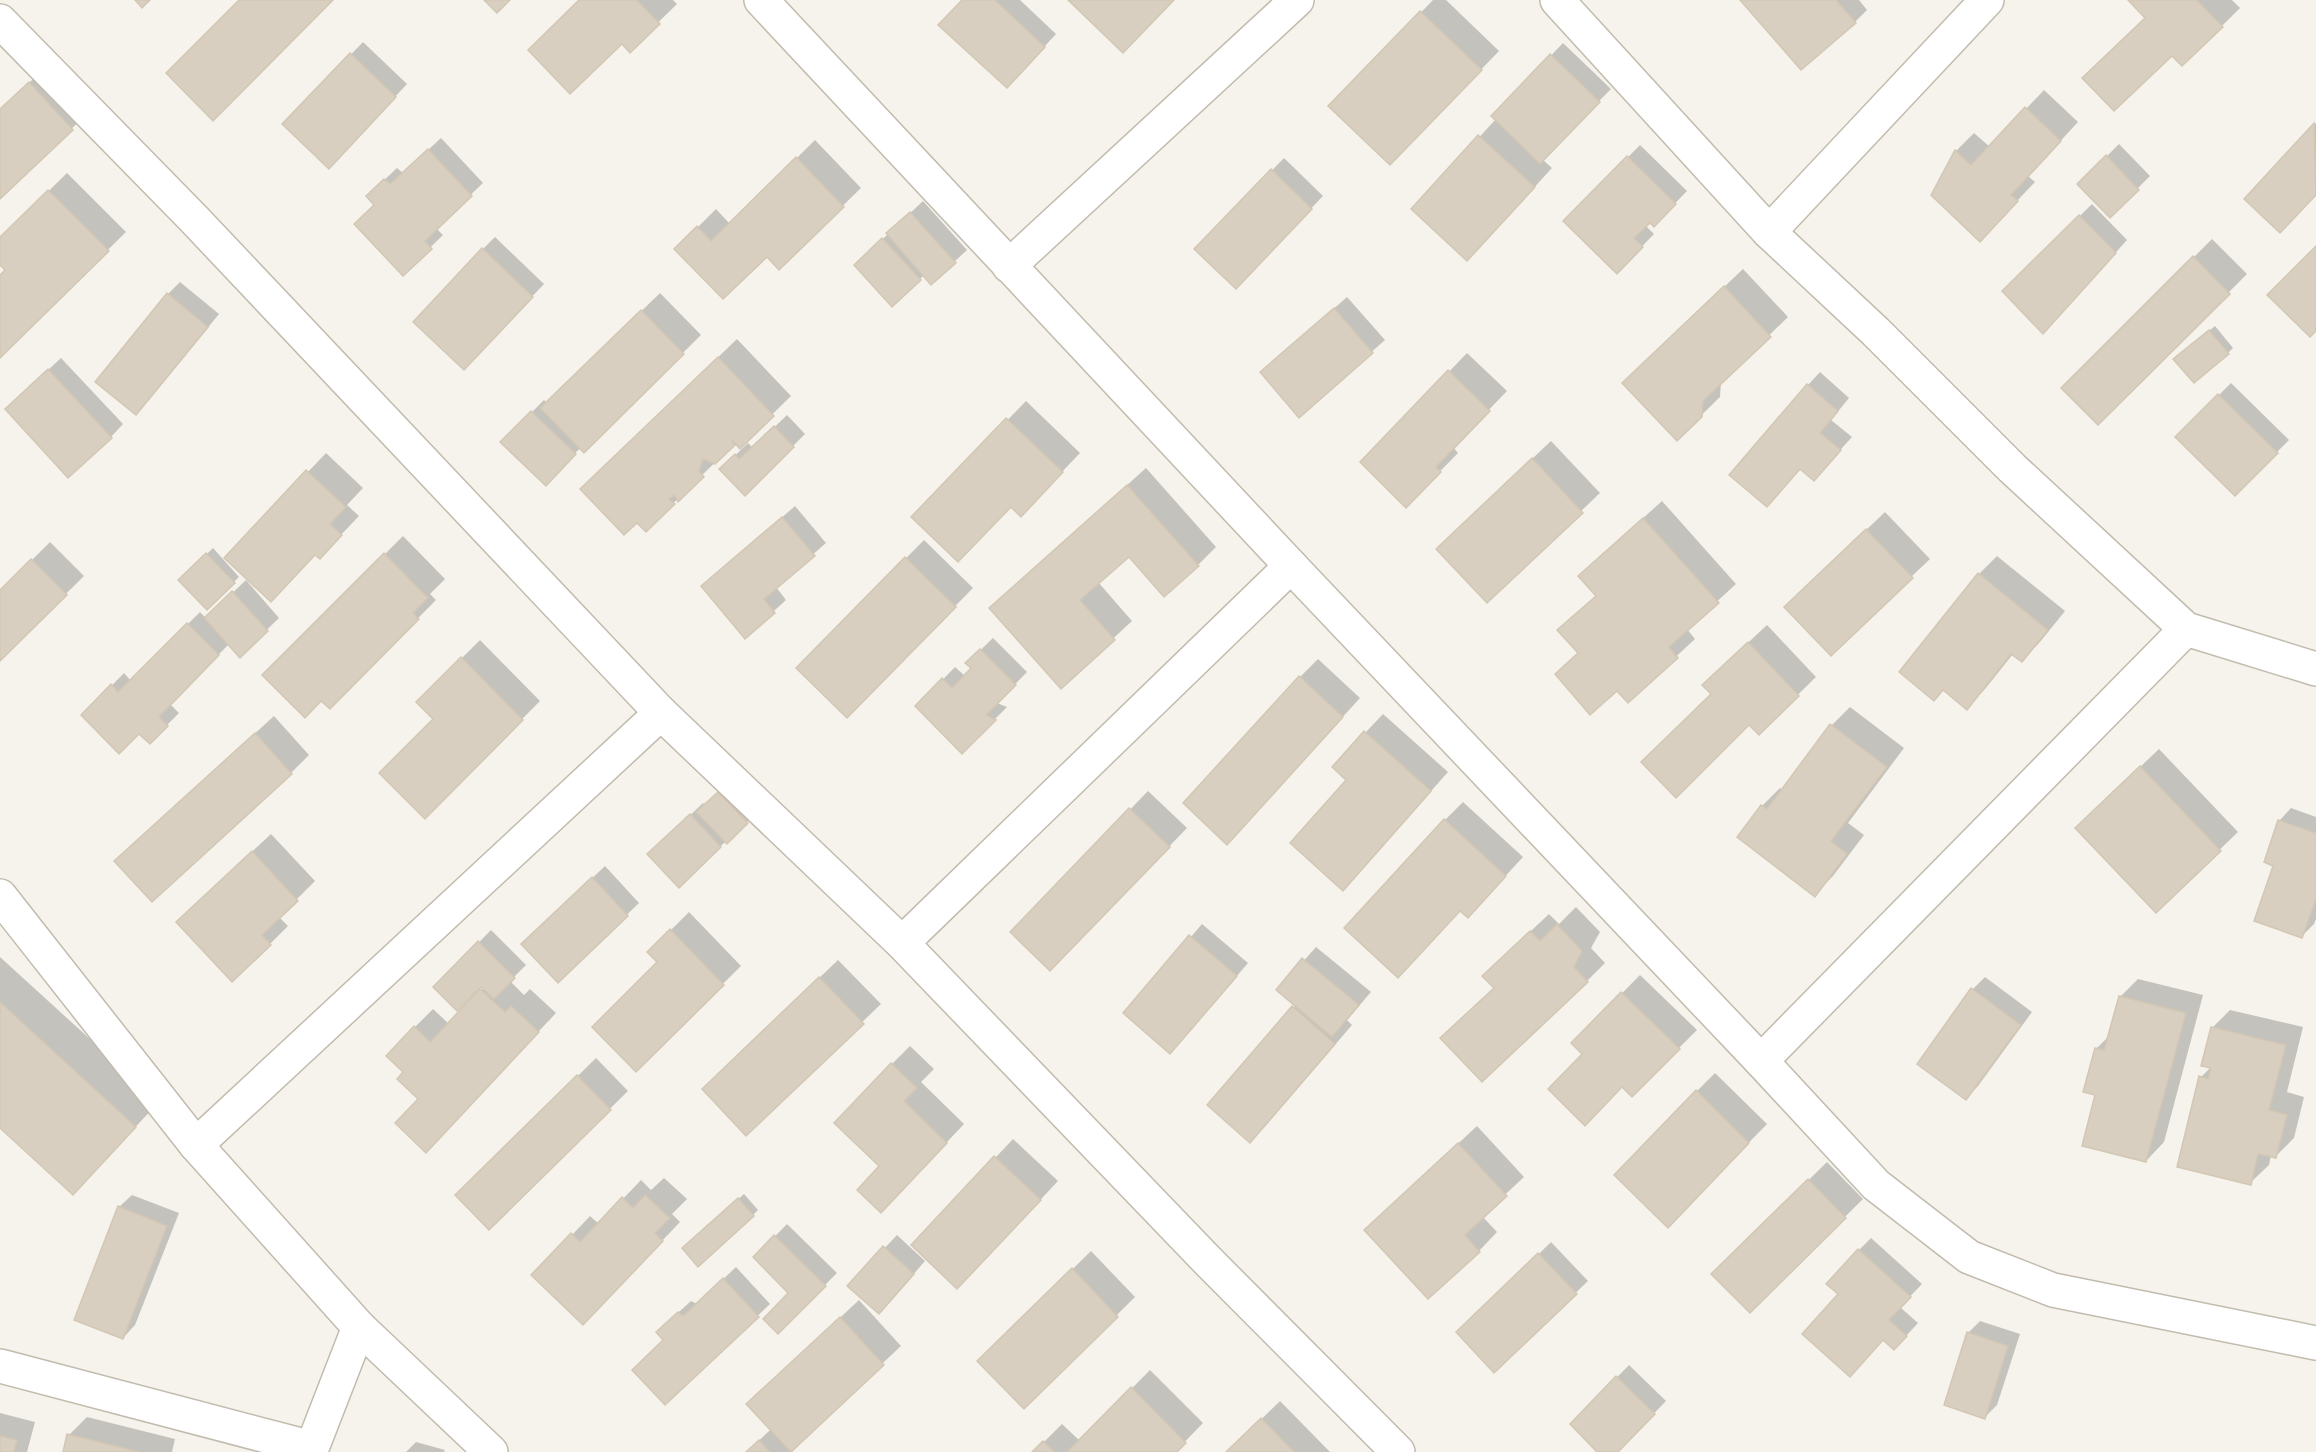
<svg xmlns="http://www.w3.org/2000/svg" width="2316" height="1452" font-family="'PT Sans',sans-serif">
	<style>
		.shadow { fill: #0003 }
		.building { fill: #d8cfc1; stroke: #d3c7b4; stroke-width: 1.5 }
		.lines { fill: none; stroke-linecap: round; stroke-linejoin: round }
		.minor-casing { stroke: #c2bbae; stroke-width: 36 }
		.minor { stroke: #fff; stroke-width: 33 }
	</style>
	<rect width="100%" height="100%" fill="#f6f3ec"/>
	<g class="shadow">
		<path d="M580,0h93l4,4 -47,46z"/>
		<path d="M964,0h56l36,34 -37,40z"/>
		<path d="M1433,0h13l53,51 -91,94 -78,-39z"/>
		<path d="M1742,0h117l8,10 -12,12z"/>
		<path d="M2130,0h102l8,8 -18,18 -76,-8z"/>
		<path d="M363,42l44,42 -66,71 -57,-31z"/>
		<path d="M1563,43l48,46 -69,70 10,9 -67,73 -72,-32 83,-90 -3,-3z"/>
		<path d="M48,65l42,46 -90,86v-87z"/>
		<path d="M2044,90l34,32 -50,54 7,6 -37,39 -66,-26 24,-44 18,-18 16,14z"/>
		<path d="M2316,123v70l-24,26 -46,-20z"/>
		<path d="M441,138l42,45 -47,45 7,7 -40,39 -27,-69 4,-21 17,-16 6,5z"/>
		<path d="M815,140l46,48 -82,80 -12,-13 -91,-6 40,-40 14,15z"/>
		<path d="M2119,144l31,32 -40,40 -31,-32z"/>
		<path d="M1640,145l47,46 -33,34 -4,-4 -5,4 9,9 -37,38 -52,-51z"/>
		<path d="M1284,158l39,38 -75,79 -52,-26z"/>
		<path d="M67,173l59,59 -126,124v-79l7,-7 -7,-8v-23z"/>
		<path d="M923,201l44,49 -13,12 -30,13 -32,30 -24,-52z"/>
		<path d="M2092,204l35,36 -72,80 -51,-29z"/>
		<path d="M495,237l49,47 -68,72 7,-107z"/>
		<path d="M2212,239l35,35 -149,149 -35,-35z"/>
		<path d="M1743,269l45,48 -67,65 -1,15 -43,42 -35,-74z"/>
		<path d="M180,282l39,32 -71,87 20,-107z"/>
		<path d="M660,293l41,42 -117,116 -3,-4 -35,37 -14,-72 12,-12 3,3z"/>
		<path d="M1347,297l38,43 -86,76 -37,-44z"/>
		<path d="M2215,326l18,22 -5,5h-47z"/>
		<path d="M737,339l54,57 -51,50 -4,-4 -90,88 -46,-59z"/>
		<path d="M1467,353l40,38 -54,56 5,6 -52,53 -44,-44z"/>
		<path d="M61,358l62,66 -12,13 -92,-40z"/>
		<path d="M1820,372l29,26 -18,22 21,17 -38,42 -6,-94z"/>
		<path d="M2231,383l58,57 -54,54 -58,-57z"/>
		<path d="M1026,401l54,52 -41,43 -28,9 -98,12z"/>
		<path d="M787,415l18,19 -60,60 -24,-25 27,-26 5,5z"/>
		<path d="M1551,441l49,52 -113,108 -31,-70z"/>
		<path d="M326,453l37,35 -16,17 12,11 -21,22 -22,15 -90,5z"/>
		<path d="M1146,468l70,79 -18,18 -69,-11 -31,28 34,39 -71,66 -70,-79z"/>
		<path d="M1662,501l74,83 -49,45 8,10 -67,62 -69,-71 38,-35 2,-37z"/>
		<path d="M795,506l31,37 -50,44 10,13 -41,37 -42,-51z"/>
		<path d="M1885,512l45,47 -19,18 -107,12z"/>
		<path d="M403,536l42,43 -15,15 6,6 -106,107 -9,-8 -57,-24z"/>
		<path d="M924,540l49,48 -126,128 -49,-48z"/>
		<path d="M50,542l34,34 -84,83v-67z"/>
		<path d="M213,548l26,29 -32,31 -27,-28z"/>
		<path d="M1997,556l68,55 -25,31 -18,18 -9,-6 -28,35 -18,19 12,-134z"/>
		<path d="M246,580l33,38 -39,38 -11,-12 -59,60 9,9 -29,29 -11,-11 -56,-16 41,-42 7,8 69,-69 6,6z"/>
		<path d="M1767,625l49,52 -57,56 -46,-39 9,-27z"/>
		<path d="M993,638l34,34 -30,31 10,4 -45,45 -45,-46 38,-39 10,9 8,-8 -6,-5z"/>
		<path d="M480,640l60,61 -115,116 10,-99 -17,-16z"/>
		<path d="M1318,659l42,39 -115,126 55,-147z"/>
		<path d="M1850,707l54,41 -56,75 16,12 -31,41 -19,19 -52,-89 18,-18 3,2 49,-65z"/>
		<path d="M1383,714l65,58 -87,98 -13,-91 -14,-13z"/>
		<path d="M274,716l35,39 -18,18 -156,70z"/>
		<path d="M2159,749l79,83 -82,79 -61,-101z"/>
		<path d="M724,787l29,29 -74,69 -17,-43 41,-39 2,2z"/>
		<path d="M1148,791l39,37 -119,123 -56,-19z"/>
		<path d="M1463,802l60,55 -37,40 -25,12 -63,67 47,-156z"/>
		<path d="M2291,808l25,9v102l-2,5 -12,12 -27,-71 4,-44z"/>
		<path d="M271,834l44,47 -36,36 9,9 -18,18 -74,-40z"/>
		<path d="M605,866l34,37 -81,78 -22,-49z"/>
		<path d="M1576,907l24,25 -9,16 14,15 -18,18 -92,7 7,-30 47,-44 10,10z"/>
		<path d="M689,912l52,54 -105,104 23,-108 -10,-10z"/>
		<path d="M1202,924l46,39 -66,77 -57,-27z"/>
		<path d="M491,930l35,35 -16,16 14,14 6,-6 26,24 -112,119 -24,-33 -15,-27 10,-45 18,-18 16,15 35,-37 -3,-2 -46,2z"/>
		<path d="M1316,947l55,45 -24,28 5,5 -84,98 -18,18 -41,-36 87,-100 -18,-15z"/>
		<path d="M0,957l159,145 -86,91 -73,-67z"/>
		<path d="M838,960l43,44 -135,130 -24,-63z"/>
		<path d="M1640,975l57,55 -65,65 -59,-52z"/>
		<path d="M1985,977l47,35 -54,74 -12,12 7,-109z"/>
		<path d="M2138,979l65,16 -39,147 -18,19 -50,-67v-45l14,-14 10,-38z"/>
		<path d="M2230,1010l73,17 -16,65 17,5 -10,41 -18,18 -5,-1 -2,10 -19,18 -49,-106 10,-10 1,-39z"/>
		<path d="M910,1046l24,23 -13,13 43,42 -65,69 -17,-27 10,-102z"/>
		<path d="M596,1058l32,33 -139,137 -32,-33z"/>
		<path d="M1715,1073l52,51 -81,83 11,-116z"/>
		<path d="M1477,1126l47,51 -42,39 15,16 -18,19 -94,-39z"/>
		<path d="M1013,1139l45,42 -82,88 -63,-24z"/>
		<path d="M1827,1162l36,37 -113,112 -37,-37z"/>
		<path d="M664,1178l23,21 -15,15 8,8 -79,83 -29,-70 18,-19 9,8 42,-44 10,10z"/>
		<path d="M744,1194l14,16 -5,5 -63,28z"/>
		<path d="M132,1195l47,18 -44,112 -12,13 -4,-131z"/>
		<path d="M787,1224l50,49 -59,59 13,-39 -36,-36z"/>
		<path d="M897,1235l28,26 -34,39 -42,-14z"/>
		<path d="M1871,1238l51,46 -22,23 18,16 -12,13 -22,3 -44,-45 19,-44z"/>
		<path d="M1551,1242l37,39 -94,90 -36,-38z"/>
		<path d="M1091,1251l44,46 -111,110 -45,-46z"/>
		<path d="M736,1267l34,37 -105,99v-63l5,-20 21,-19 6,3z"/>
		<path d="M859,1300l42,46 -110,103 2,3h-46l24,-23 -4,-43z"/>
		<path d="M1980,1321l40,13 -23,71 -12,12 -17,-84z"/>
		<path d="M1629,1365l37,36 -49,51h-18l-27,-28z"/>
		<path d="M1150,1370l53,53 -28,29h-141l28,-28 18,17z"/>
		<path d="M1280,1401l50,51h-102z"/>
		<path d="M0,1413l35,9 -8,30h-27z"/>
		<path d="M87,1417l88,22 -3,13h-108l5,-17z"/>
		<path d="M416,1442l29,8 -1,2h-38z"/>
	</g>
	<g class="building">
		<path d="M135,0h15l-8,8z"/>
		<path d="M239,0h94l-120,121 -47,-48z"/>
		<path d="M484,0h26l-13,13z"/>
		<path d="M579,0h58l23,24 -30,29 -8,-9 -52,50 -42,-44z"/>
		<path d="M962,0h33l50,47 -38,41 -69,-63z"/>
		<path d="M1068,0h106l-51,53z"/>
		<path d="M1740,0h96l20,23 -55,47z"/>
		<path d="M2128,0h69l26,27 -41,39 -10,-10 -58,55 -32,-33 63,-60z"/>
		<path d="M1420,11l62,59 -92,95 -62,-59z"/>
		<path d="M350,53l46,44 -67,72 -47,-45z"/>
		<path d="M1550,54l50,48 -60,62 -49,-48z"/>
		<path d="M29,82l44,48 -73,69v-90z"/>
		<path d="M2025,107l36,34 -50,54 7,6 -38,41 -49,-47 24,-45 16,15z"/>
		<path d="M2314,123l2,72 -36,38 -36,-34z"/>
		<path d="M1478,135l57,52 -68,74 -56,-52z"/>
		<path d="M428,149l44,47 -47,45 7,8 -29,27 -49,-52 20,-19 -8,-9 18,-17 6,5z"/>
		<path d="M2106,155l33,35 -29,28 -33,-34z"/>
		<path d="M1627,156l49,48 -22,23 -4,-4 -16,15 9,9 -26,27 -54,-53z"/>
		<path d="M796,157l48,50 -65,63 -12,-13 -44,42 -49,-50 23,-23 14,15z"/>
		<path d="M1271,169l41,40 -76,80 -42,-40z"/>
		<path d="M48,190l61,61 -109,107v-83l5,-5 -5,-5v-28z"/>
		<path d="M910,212l46,51 -25,22 -45,-52z"/>
		<path d="M2079,215l37,38 -73,81 -41,-43z"/>
		<path d="M882,238l39,42 -29,27 -38,-42z"/>
		<path d="M2316,246v85l-6,6 -43,-42z"/>
		<path d="M482,248l51,49 -69,73 -51,-48z"/>
		<path d="M2193,256l37,38 -132,131 -37,-37z"/>
		<path d="M1724,286l47,51 -68,64 -1,16 -25,24 -55,-58z"/>
		<path d="M167,293l41,34 -72,88 -41,-33z"/>
		<path d="M1334,308l39,45 -74,65 -39,-46z"/>
		<path d="M641,310l43,44 -100,99 -44,-45z"/>
		<path d="M2209,330l20,24 -35,29 -21,-24z"/>
		<path d="M718,357l56,59 -34,33 -8,-9 3,5 -20,19 -12,-5 -4,12 5,6 -26,25 -3,-7 -6,4 6,5 -29,28 -9,-9 -13,12 -44,-46z"/>
		<path d="M48,369l64,69 -44,40 -63,-69z"/>
		<path d="M1448,370l42,41 -54,56 5,5 -35,36 -46,-46z"/>
		<path d="M1807,384l31,27 -18,22 21,17 -27,31 -14,-12 -33,38 -38,-32z"/>
		<path d="M2218,394l60,59 -43,43 -60,-59z"/>
		<path d="M531,411l45,43 -30,32 -46,-44z"/>
		<path d="M1006,418l57,54 -42,45 -10,-10 -53,55 -47,-45z"/>
		<path d="M774,426l20,21 -49,49 -26,-27 16,-15 4,5z"/>
		<path d="M1532,458l51,55 -96,90 -51,-54z"/>
		<path d="M306,470l40,37 -16,17 12,11 -22,24 -5,-4 -44,47 -47,-44z"/>
		<path d="M1127,485l72,81 -35,31 -35,-40 -49,43 35,40 -54,49 -72,-81z"/>
		<path d="M782,517l33,39 -51,43 11,14 -30,26 -44,-53z"/>
		<path d="M1643,518l76,85 -50,44 9,11 -50,45 -11,-12 -27,24 -35,-41 23,-21 -21,-23 39,-34 -18,-20z"/>
		<path d="M1866,529l47,49 -82,78 -47,-49z"/>
		<path d="M206,553l29,30 -28,27 -29,-30z"/>
		<path d="M384,553l44,45 -15,15 6,6 -89,90 -9,-8 -16,17 -43,-43z"/>
		<path d="M905,557l51,50 -109,111 -51,-50z"/>
		<path d="M31,559l36,36 -67,66v-71z"/>
		<path d="M1978,573l70,57 -26,32 -11,-8 -44,56 -24,-20 -9,11 -35,-29z"/>
		<path d="M232,591l36,40 -28,27 -36,-40z"/>
		<path d="M187,623l32,32 -60,62 9,9 -18,18 -11,-10 -20,20 -38,-39 30,-31 7,8z"/>
		<path d="M1748,642l51,54 -40,39 -10,-10 -73,73 -35,-36 70,-68 -9,-9z"/>
		<path d="M980,649l36,36 -30,30 10,5 -34,34 -47,-48 27,-28 10,10 19,-20 -6,-5z"/>
		<path d="M461,657l62,63 -98,99 -46,-46 54,-54 -17,-17z"/>
		<path d="M1299,676l44,41 -116,128 -44,-42z"/>
		<path d="M1830,724l57,43 -56,74 16,13 -32,43 -78,-60 24,-32 6,4z"/>
		<path d="M1364,731l67,60 -88,100 -53,-48 56,-63 -14,-13z"/>
		<path d="M255,733l37,41 -140,128 -38,-41z"/>
		<path d="M2140,766l81,85 -65,62 -81,-85z"/>
		<path d="M718,792l30,31 -21,21 -31,-32z"/>
		<path d="M1129,808l41,39 -120,124 -40,-39z"/>
		<path d="M690,814l31,33 -42,41 -32,-34z"/>
		<path d="M1444,819l62,57 -38,42 -8,-7 -62,67 -54,-50z"/>
		<path d="M2278,820l38,13v66l-14,39 -48,-17 19,-55 -9,-4z"/>
		<path d="M252,851l46,50 -36,34 9,10 -39,37 -56,-60z"/>
		<path d="M592,877l36,39 -70,67 -37,-39z"/>
		<path d="M1557,924l25,27 -8,16 14,15 -106,100 -42,-44 54,-50 -12,-12 48,-45 10,10z"/>
		<path d="M670,929l54,56 -88,87 -44,-45 65,-65 -10,-10z"/>
		<path d="M1189,935l48,41 -67,78 -47,-41z"/>
		<path d="M478,941l37,37 -21,21 -13,-12 -24,24 -24,-24z"/>
		<path d="M1302,958l57,47 -27,32 -56,-47z"/>
		<path d="M819,977l45,47 -118,112 -44,-47z"/>
		<path d="M1971,988l50,37 -55,75 -49,-36z"/>
		<path d="M480,989l25,23 6,-6 28,26 -113,121 -31,-30 23,-24 -21,-20 6,-7 -17,-16 28,-30 16,16z"/>
		<path d="M1621,992l59,57 -48,48 -10,-10 -37,39 -37,-37 34,-35 -11,-11z"/>
		<path d="M2119,996l67,17 -40,149 -64,-16 13,-51 -12,-3 12,-44 9,2z"/>
		<path d="M0,1002l136,125 -63,68 -73,-67z"/>
		<path d="M1292,1006l43,38 -85,99 -43,-38z"/>
		<path d="M2211,1027l75,18 -17,65 18,5 -11,43 -18,-4 -7,31 -74,-18 22,-91 9,3 3,-11 -10,-2z"/>
		<path d="M891,1063l26,25 -13,13 43,42 -66,70 -24,-23 22,-24 -45,-43z"/>
		<path d="M577,1075l34,35 -122,120 -34,-35z"/>
		<path d="M1696,1090l53,53 -81,85 -54,-53z"/>
		<path d="M1458,1143l49,53 -42,39 15,17 -52,47 -64,-69z"/>
		<path d="M994,1156l47,44 -84,89 -46,-44z"/>
		<path d="M1808,1179l38,39 -96,95 -39,-39z"/>
		<path d="M645,1195l25,23 -15,15 8,8 -80,84 -52,-50 40,-42 9,9 42,-45 11,11z"/>
		<path d="M738,1198l16,18 -56,51 -16,-19z"/>
		<path d="M118,1206l49,20 -44,113 -49,-19z"/>
		<path d="M774,1235l52,51 -48,48 -15,-15 25,-26 -35,-36z"/>
		<path d="M883,1246l31,28 -35,40 -32,-28z"/>
		<path d="M1858,1249l53,48 -22,23 18,16 -13,14 -11,-10 -33,37 -48,-43 36,-40 -12,-10z"/>
		<path d="M1538,1253l39,41 -83,79 -38,-41z"/>
		<path d="M1072,1268l46,49 -94,92 -47,-48z"/>
		<path d="M723,1278l36,39 -94,88 -33,-35 31,-30 -7,-8 22,-20 5,4z"/>
		<path d="M840,1317l44,48 -93,87 -45,-48z"/>
		<path d="M1967,1332l41,14 -23,73 -41,-14z"/>
		<path d="M1616,1376l39,38 -37,38h-21l-27,-28z"/>
		<path d="M1131,1387l55,56 -9,9h-110z"/>
		<path d="M1261,1418l33,34h-68z"/>
		<path d="M67,1434l72,18h-76z"/>
		<path d="M0,1436l17,4 -3,12h-14z"/>
		<path d="M759,1440l11,12h-24z"/>
		<path d="M1043,1441l11,11h-22z"/>
	</g>
	<g class="lines">
		<defs>
			<g id="minor">
				<path d="M761,0l530,566 470,495 115,124 93,72 84,33 263,53"/>
				<path d="M1557,0l212,232 107,100 136,136 174,161 130,40"/>
				<path d="M0,21l194,198 467,494 241,230 305,317 191,192"/>
				<path d="M1769,232l218,-232"/>
				<path d="M1009,266l288,-266"/>
				<path d="M0,896l196,249 163,182 132,125"/>
				<path d="M902,943l389,-377"/>
				<path d="M1761,1061l425,-432"/>
				<path d="M196,1145l465,-432"/>
				<path d="M0,1366l312,82 47,-121"/>
			</g>
		</defs>
		<use href="#minor" class="minor-casing"/>
		<use href="#minor" class="minor"/>
	</g>
</svg>
